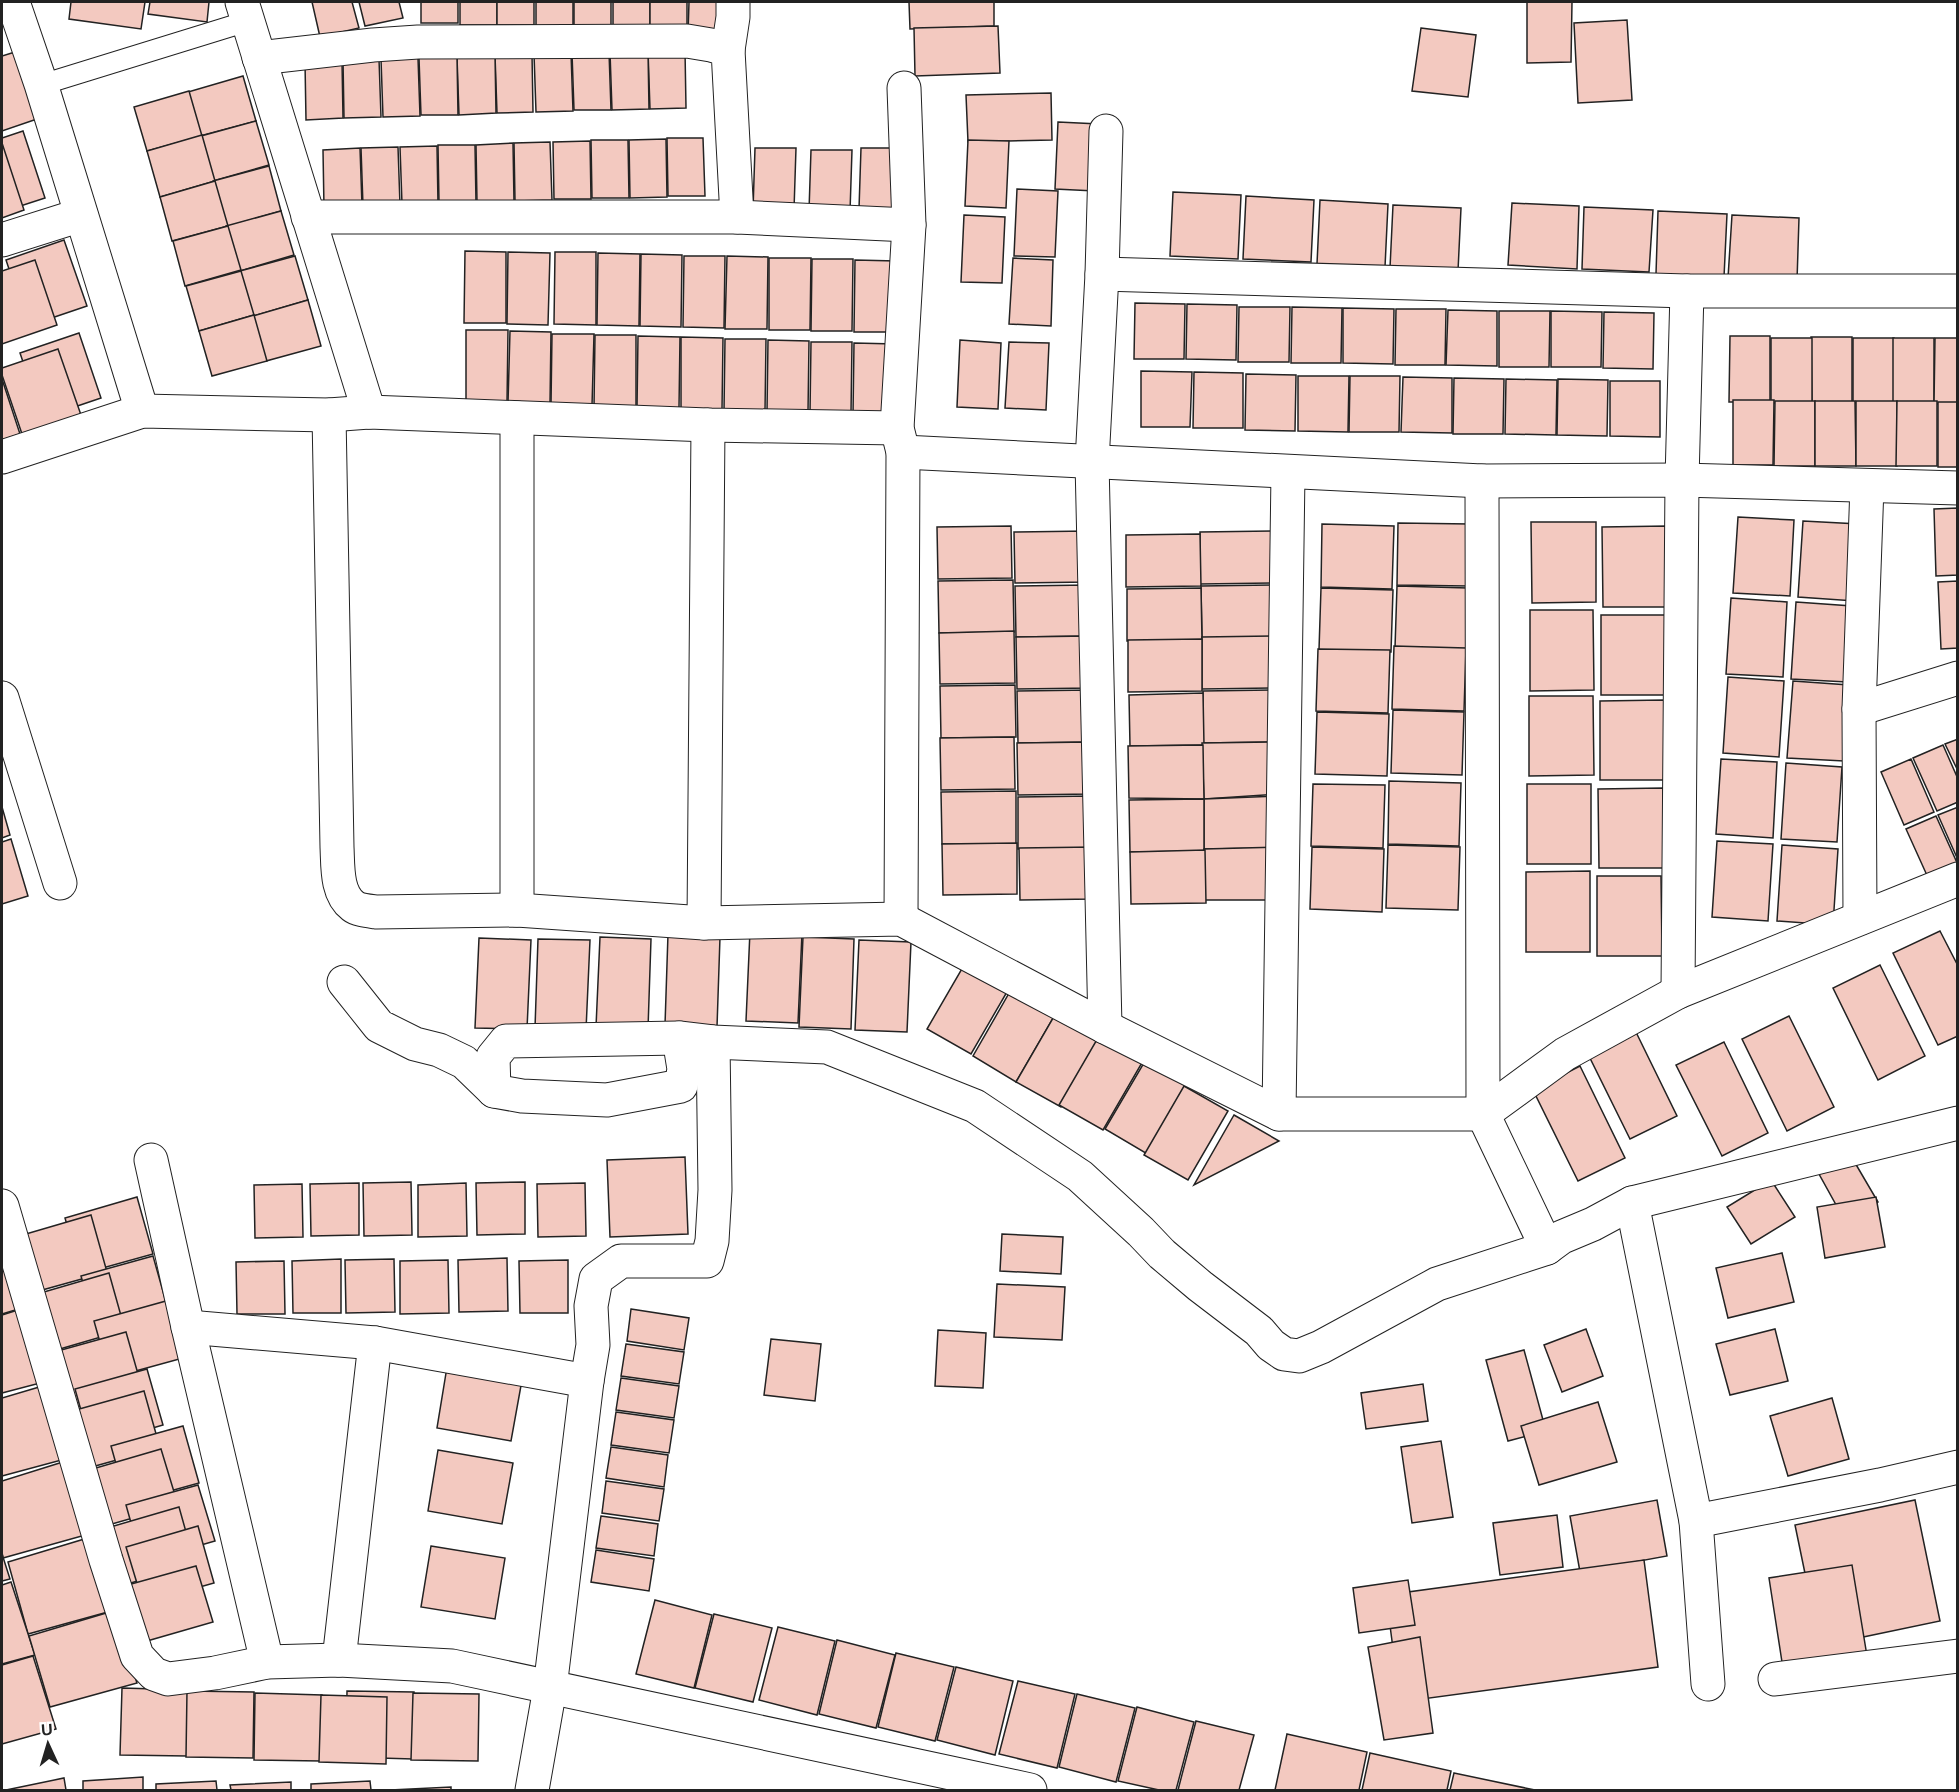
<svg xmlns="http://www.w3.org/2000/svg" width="1959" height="1792" font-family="Helvetica,sans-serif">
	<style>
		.building { fill: #f3c9c0; stroke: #222; stroke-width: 1.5 }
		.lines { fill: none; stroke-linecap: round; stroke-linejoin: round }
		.service-casing { stroke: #222; stroke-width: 22 }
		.minor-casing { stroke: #222; stroke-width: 35 }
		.service { stroke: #fff; stroke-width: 20 }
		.minor { stroke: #fff; stroke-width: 33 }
	</style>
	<rect width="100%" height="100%" fill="#fff"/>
	<g class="building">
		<path d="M71,2h74l-4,27 -72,-10z"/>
		<path d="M150,2h59l-2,20 -59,-8z"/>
		<path d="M312,2h40l7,26 -39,9z"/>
		<path d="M359,2h40l4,16 -38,8z"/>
		<rect x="421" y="2" width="37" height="21"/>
		<rect x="460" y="2" width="37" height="23"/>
		<rect x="497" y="2" width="37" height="23"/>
		<path d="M536,2h37v25l-37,-1z"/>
		<rect x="574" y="2" width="37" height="28"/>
		<rect x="613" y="2" width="37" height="30"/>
		<rect x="650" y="2" width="37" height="30"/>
		<path d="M689,2h37l-1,32 -37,-1z"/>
		<path d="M909,2h85v24l-84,3z"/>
		<path d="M1527,2h45l-1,60 -44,1z"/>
		<path d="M1627,20l5,80 -54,3 -4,-80z"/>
		<path d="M998,26l2,47 -85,3 -1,-48z"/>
		<path d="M1421,28l55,7 -8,62 -56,-6z"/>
		<path d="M685,50l1,58 -36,1 -2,-58z"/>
		<path d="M648,51l1,58 -37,1 -2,-58z"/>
		<path d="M15,52l22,67 -35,12v-75z"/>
		<path d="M609,52l2,58h-37l-2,-57z"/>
		<path d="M571,53l2,58 -37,1 -2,-58z"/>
		<path d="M532,54l1,58 -36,1 -2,-58z"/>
		<path d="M495,55l1,58 -37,2 -2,-58z"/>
		<path d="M457,57l1,58h-37l-2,-57z"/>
		<path d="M418,58l2,58 -37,1 -2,-58z"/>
		<path d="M379,59l2,58 -37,1 -1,-58z"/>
		<path d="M342,61l1,57 -37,2 -1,-58z"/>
		<path d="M243,76l13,45 -56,15 -12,-44z"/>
		<path d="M189,91l13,45 -55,15 -13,-44z"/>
		<path d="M1051,93l1,47 -84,2 -2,-47z"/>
		<path d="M256,121l13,44 -56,16 -12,-45z"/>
		<path d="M1058,122l41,2 -4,67 -40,-2z"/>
		<path d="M23,131l22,67 -43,14v-74z"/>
		<path d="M202,135l13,46 -55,16 -13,-46z"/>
		<path d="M667,138h36l2,58h-37z"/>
		<path d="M666,139l1,58 -37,1 -1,-58z"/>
		<path d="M591,140h37l1,58h-37z"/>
		<path d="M968,140l41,1 -3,67 -41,-2z"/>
		<path d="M590,141l1,58h-37l-1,-57z"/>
		<path d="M550,142l2,58 -37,1 -1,-58z"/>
		<path d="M2,143l22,67 -22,8z"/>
		<path d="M513,143l1,59h-37l-1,-57z"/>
		<path d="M438,145h37l1,58h-37z"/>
		<path d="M437,146l1,58h-36l-2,-57z"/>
		<path d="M398,147l2,58 -37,1 -2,-58z"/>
		<path d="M360,148l2,58 -38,2 -1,-58z"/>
		<path d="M755,148h41l-2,62h-41z"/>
		<path d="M861,148h41l-2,62 -41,-1z"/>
		<path d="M811,150h41l-2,62 -41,-1z"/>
		<path d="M269,166l12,45 -55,16 -13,-46z"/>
		<path d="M215,181l13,45 -56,15 -12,-44z"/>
		<path d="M1017,189l41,2 -3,66 -41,-1z"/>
		<path d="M1173,192l68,3 -3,64 -68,-3z"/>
		<path d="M1246,196l68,4 -3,62 -68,-3z"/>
		<path d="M1320,200l68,4 -3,63 -68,-3z"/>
		<path d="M1512,203l67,3 -2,63 -69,-4z"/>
		<path d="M1393,205l68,3 -3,63 -68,-3z"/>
		<path d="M1584,207l69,3 -4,62 -67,-3z"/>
		<path d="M281,211l13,44 -54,16 -14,-45z"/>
		<path d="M1658,211l69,3 -3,63 -68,-3z"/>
		<path d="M964,215l41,2 -3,66 -41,-1z"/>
		<path d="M1732,215l67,3 -2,63 -69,-3z"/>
		<path d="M228,226l13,44 -56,16 -12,-45z"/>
		<path d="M64,240l23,66 -59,20 -22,-66z"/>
		<path d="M465,251l41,1v71h-42z"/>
		<path d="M508,252l42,1 -2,72 -41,-1z"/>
		<path d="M555,252h41v73l-42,-1z"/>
		<path d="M598,253l42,1 -1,72 -42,-1z"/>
		<path d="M641,254l41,1 -1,72 -41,-1z"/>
		<path d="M295,256l13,44 -55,16 -13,-45z"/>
		<path d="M684,256h41l-1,72 -41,-1z"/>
		<path d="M727,256l41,1 -1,72h-42z"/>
		<path d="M769,258h42l-1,72h-41z"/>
		<path d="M1013,258l40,2 -2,66 -42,-2z"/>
		<path d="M812,259h41l-1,72h-41z"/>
		<path d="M35,260l22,65 -55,19v-73z"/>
		<path d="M855,260l41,1 -1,71h-41z"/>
		<path d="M241,271l13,44 -55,16 -13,-45z"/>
		<path d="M308,300l13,46 -55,15 -13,-45z"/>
		<path d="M1135,303l50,1 -1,55h-50z"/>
		<path d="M1187,304l50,1 -1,55 -50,-1z"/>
		<path d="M1239,307h51l-1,55h-51z"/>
		<path d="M1292,307l50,1 -1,55h-50z"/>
		<path d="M1343,308l51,1 -1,55 -50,-1z"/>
		<path d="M1396,309h50l-1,56h-50z"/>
		<path d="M1448,310l49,1v55l-51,-1z"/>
		<path d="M1499,311h51l-1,56h-50z"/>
		<path d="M1551,311l51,1 -1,55h-50z"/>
		<path d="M1604,312l50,1 -1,56 -50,-1z"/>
		<path d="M254,315l13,46 -55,15 -13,-45z"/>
		<path d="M466,330h42l-1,73 -41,-1z"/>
		<path d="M510,331l41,1 -1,72 -42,-1z"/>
		<path d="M79,333l22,65 -59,20 -22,-65z"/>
		<path d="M552,334h42l-2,72 -41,-1z"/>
		<path d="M595,335h41v72h-42z"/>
		<path d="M638,336l42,1 -1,71h-42z"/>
		<path d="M1730,336h40v66h-41z"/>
		<path d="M681,337l42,1 -1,72h-41z"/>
		<path d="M1811,337h41v65h-40z"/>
		<rect x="1771" y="338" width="41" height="65"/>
		<rect x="1853" y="338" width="41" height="65"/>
		<rect x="1893" y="338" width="41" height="65"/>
		<path d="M1935,338h23v66h-24z"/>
		<path d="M725,339h41l-1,73 -41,-1z"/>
		<path d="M768,340l41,1 -1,72 -41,-1z"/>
		<path d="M960,340l41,3 -3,66 -41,-2z"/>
		<path d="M811,342h41l-1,72 -41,-1z"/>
		<path d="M1009,342l40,1 -3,67 -41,-2z"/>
		<path d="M854,343l41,1 -1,71h-41z"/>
		<path d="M58,349l23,66 -59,19 -20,-59v-7z"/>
		<path d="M1141,371l51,1 -2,55h-49z"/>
		<path d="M1194,372l49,1v55h-50z"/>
		<path d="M1246,374l50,1 -1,56 -50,-1z"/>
		<path d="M1298,376h51l-1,56 -50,-1z"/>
		<path d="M1350,376h50l-1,56h-50z"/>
		<path d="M1403,377l49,1v55l-51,-1z"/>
		<path d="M1454,378l50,1 -1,55h-50z"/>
		<path d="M2,379l18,55 -18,6z"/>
		<path d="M1506,379l51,1 -1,55 -51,-1z"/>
		<path d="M1558,379l50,1 -1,56 -50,-1z"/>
		<path d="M1610,381h50v56l-50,-1z"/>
		<path d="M1733,400h41l-1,65h-40z"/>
		<path d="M1775,401h40v65h-41z"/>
		<path d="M1815,401h40l1,65h-41z"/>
		<rect x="1856" y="401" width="41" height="65"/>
		<path d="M1897,401h40v65h-41z"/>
		<rect x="1938" y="402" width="20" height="65"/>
		<path d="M1958,508v67l-22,1 -2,-67z"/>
		<path d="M1738,517l56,3 -4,76 -57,-3z"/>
		<path d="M1803,521l56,3 -4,77 -57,-4z"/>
		<path d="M1531,522h65v80l-64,1z"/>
		<path d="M1398,523l72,1 -2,62 -71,-1z"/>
		<path d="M1322,524l72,2 -2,63 -71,-2z"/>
		<path d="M1011,526l1,52 -74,1 -1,-52z"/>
		<path d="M1667,526v81h-64l-1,-80z"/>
		<path d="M1088,531l1,51 -74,1 -1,-51z"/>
		<path d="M1274,531v52l-74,1v-52z"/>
		<path d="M1200,534l1,52 -75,1v-52z"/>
		<path d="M1013,580l1,52 -75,1 -1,-52z"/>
		<path d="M1958,581v67l-17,1 -3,-67z"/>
		<path d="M1090,585l1,51 -75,1 -1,-51z"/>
		<path d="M1275,585l1,52 -74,1 -1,-52z"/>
		<path d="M1397,586l71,2 -2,62 -71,-2z"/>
		<path d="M1201,588l1,52 -75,1v-52z"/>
		<path d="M1321,588l72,2 -2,62 -72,-2z"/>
		<path d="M1731,598l56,4 -4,75 -57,-3z"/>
		<path d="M1796,602l56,4 -5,76 -56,-3z"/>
		<path d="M1530,610h63l1,80 -64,1z"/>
		<rect x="1601" y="615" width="64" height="80"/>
		<path d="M1014,631l1,52 -75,1 -1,-51z"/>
		<path d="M1091,636l1,52 -75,1 -1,-52z"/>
		<path d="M1276,636l1,52 -75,1v-52z"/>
		<path d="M1202,639v52l-74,1v-52z"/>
		<path d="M1394,646l72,2 -2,63 -72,-2z"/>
		<path d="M1318,649l72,1 -2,63 -72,-2z"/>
		<path d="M1728,677l56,4 -5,76 -56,-4z"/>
		<path d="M1793,681l56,4 -5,76 -57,-3z"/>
		<path d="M1015,685l1,52 -75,1 -1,-52z"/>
		<path d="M1092,690l1,52 -75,1 -1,-52z"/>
		<path d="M1278,690v52l-75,1v-52z"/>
		<path d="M1203,693l1,52 -74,1 -1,-51z"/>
		<path d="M1529,696h64l1,79 -65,1z"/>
		<path d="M1664,700l1,80h-65v-79z"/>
		<path d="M1393,710l71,2 -2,63 -71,-2z"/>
		<path d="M1317,712l72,2 -2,62 -72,-2z"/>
		<path d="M1014,737l1,52 -74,1 -1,-52z"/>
		<path d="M1958,739v32l-13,-27z"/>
		<path d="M1091,742l1,52 -74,1 -1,-52z"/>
		<path d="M1277,742l1,52 -74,5 -2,-56z"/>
		<path d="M1203,745l1,54 -75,-1 -1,-52z"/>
		<path d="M1943,745l15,34v23l-21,9 -24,-53z"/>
		<path d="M1721,759l56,3 -4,76 -57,-4z"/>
		<path d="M1911,759l23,53 -30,13 -23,-53z"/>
		<path d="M1786,763l56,4 -5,75 -56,-3z"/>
		<path d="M1389,781l72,2 -2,63 -71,-2z"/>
		<path d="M1313,784l72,1 -2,63 -72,-2z"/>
		<rect x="1527" y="784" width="64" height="80"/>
		<path d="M1663,788v80h-64l-1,-79z"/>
		<path d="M1016,791v53h-74l-1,-52z"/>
		<path d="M1093,796v52l-75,1v-52z"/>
		<path d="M1278,796l1,52 -75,1v-50z"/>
		<path d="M1204,799v52l-74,1 -1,-52z"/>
		<path d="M2,807l8,28 -8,3z"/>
		<path d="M1958,807v53l-20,-45z"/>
		<path d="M1936,816l22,49 -28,17 -24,-53z"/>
		<path d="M11,839l17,57 -26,8v-62z"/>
		<path d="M1717,841l56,3 -5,77 -56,-4z"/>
		<path d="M1017,843v51l-74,1 -1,-51z"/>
		<path d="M1388,845l72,2 -2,63 -72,-2z"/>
		<path d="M1782,845l56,4 -5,76 -56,-4z"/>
		<path d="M1094,847v52l-74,1 -1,-52z"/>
		<path d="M1279,847l1,53h-75l-1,-51z"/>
		<path d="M1312,847l72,2 -2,63 -72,-3z"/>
		<path d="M1205,850l1,53 -75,1 -1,-52z"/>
		<path d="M1590,871v81h-64v-80z"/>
		<path d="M1597,876h64l1,80h-65z"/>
		<path d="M750,931l52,2 -4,90 -52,-2z"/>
		<path d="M1940,931l18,35v70l-20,9 -45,-92z"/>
		<path d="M668,934l52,3 -3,90 -52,-2z"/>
		<path d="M600,937l51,2 -3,90 -52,-2z"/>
		<path d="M803,937l51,2 -3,90 -52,-2z"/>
		<path d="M479,938l52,2 -4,89 -52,-1z"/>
		<path d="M538,939l52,1 -4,90 -51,-2z"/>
		<path d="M859,940l52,2 -4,90 -52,-2z"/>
		<path d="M967,960l44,25 -40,69 -44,-25z"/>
		<path d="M1880,965l45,91 -47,24 -45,-92z"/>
		<path d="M1012,988l44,25 -40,69 -43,-26z"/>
		<path d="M1056,1013l44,25 -39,69 -45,-25z"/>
		<path d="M1789,1016l45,91 -47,24 -45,-92z"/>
		<path d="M1632,1024l45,92 -47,23 -45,-91z"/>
		<path d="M1099,1036l44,25 -40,69 -44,-25z"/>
		<path d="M1724,1042l44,91 -46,23 -46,-91z"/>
		<path d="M1145,1061l44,25 -40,69 -44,-26z"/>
		<path d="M1580,1066l45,92 -47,23 -45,-91z"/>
		<path d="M1184,1086l44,25 -40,69 -44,-25z"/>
		<path d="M1234,1115l45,26 -85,44z"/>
		<path d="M1851,1156l27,46 -33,19 -26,-47z"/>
		<path d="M685,1157l3,77 -78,3 -3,-77z"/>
		<path d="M1771,1180l24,37 -44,27 -24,-37z"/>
		<path d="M411,1182l1,53 -48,1 -1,-53z"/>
		<path d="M525,1182v52l-48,1 -1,-52z"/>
		<path d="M359,1183v52l-48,1 -1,-52z"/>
		<path d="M466,1183l1,53 -49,1v-52z"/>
		<path d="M585,1183l1,53 -48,1 -1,-53z"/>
		<path d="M302,1184l1,53 -48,1 -1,-53z"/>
		<path d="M137,1197l16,57 -72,20 -16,-56z"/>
		<path d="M1876,1197l9,50 -60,11 -8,-51z"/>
		<path d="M91,1215l16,57 -72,20 -16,-56z"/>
		<path d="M1002,1234l61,3 -2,37 -61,-3z"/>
		<path d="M2,1245l20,63 -20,6z"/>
		<path d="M1782,1253l12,49 -66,16 -12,-50z"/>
		<path d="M153,1256l16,57 -72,20 -16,-57z"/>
		<path d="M507,1258l1,53 -49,1 -1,-52z"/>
		<path d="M341,1259v54h-48l-1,-52z"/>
		<path d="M394,1259l1,53 -49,1 -1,-53z"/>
		<path d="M448,1260l1,53 -49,1v-53z"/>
		<path d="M568,1260v53h-48l-1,-52z"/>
		<path d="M284,1261l1,53h-48l-1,-52z"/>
		<path d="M109,1273l16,57 -72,21 -16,-57z"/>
		<path d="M997,1284l68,3 -3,53 -68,-3z"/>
		<path d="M166,1301l17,57 -73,20 -16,-57z"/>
		<path d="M21,1309l23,73 -42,11v-78z"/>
		<path d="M631,1309l58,9 -5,32 -57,-9z"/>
		<path d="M1586,1329l17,47 -41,16 -18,-47z"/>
		<path d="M1775,1329l13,52 -58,14 -14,-51z"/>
		<path d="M938,1330l48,3 -3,55 -48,-2z"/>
		<path d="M126,1332l16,56 -72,21 -16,-57z"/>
		<path d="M771,1339l50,5 -6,57 -51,-6z"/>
		<path d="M626,1344l58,8 -5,32 -58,-8z"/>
		<path d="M1524,1350l22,81 -38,10 -22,-81z"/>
		<path d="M447,1367l75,13 -11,61 -74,-13z"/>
		<path d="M147,1369l16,56 -72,21 -16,-57z"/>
		<path d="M621,1378l58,8 -5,32 -58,-8z"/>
		<path d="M1423,1384l5,37 -62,8 -5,-36z"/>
		<path d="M46,1385l23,73 -67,18v-78z"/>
		<path d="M144,1391l16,57 -72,20 -16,-57z"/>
		<path d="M1832,1398l17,61 -61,17 -18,-60z"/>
		<path d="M1598,1402l19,60 -78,23 -18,-59z"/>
		<path d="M616,1412l58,8 -5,33 -58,-8z"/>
		<path d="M183,1426l16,57 -72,20 -16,-57z"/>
		<path d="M1441,1441l12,76 -41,6 -11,-76z"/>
		<path d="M611,1447l57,8 -4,32 -58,-9z"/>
		<path d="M161,1449l17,56 -73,21 -16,-56z"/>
		<path d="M438,1450l75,13 -11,61 -74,-13z"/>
		<path d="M66,1461l23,73 -86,24 -1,-6v-71z"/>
		<path d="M606,1481l58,8 -5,32 -57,-8z"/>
		<path d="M198,1485l17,56 -73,21 -16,-57z"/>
		<path d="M1657,1500l10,56 -87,16 -10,-56z"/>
		<path d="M1915,1500l25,121 -120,25 -25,-121z"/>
		<path d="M179,1507l16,57 -71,21 -17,-57z"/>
		<path d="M1557,1515l6,52 -63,8 -7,-52z"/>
		<path d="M601,1516l57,8 -4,32 -58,-8z"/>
		<path d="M198,1526l16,57 -71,20 -17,-56z"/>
		<path d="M91,1537l24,73 -87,24 -20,-72z"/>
		<path d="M431,1546l74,12 -10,61 -74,-12z"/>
		<path d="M596,1550l58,9 -5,32 -58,-9z"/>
		<path d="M2,1554l8,25 -8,2z"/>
		<path d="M1644,1560l14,107 -258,35 -14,-107z"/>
		<path d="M1852,1565l16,97 -84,13 -15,-97z"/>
		<path d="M196,1566l17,56 -73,21 -16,-57z"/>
		<path d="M1408,1580l7,45 -56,8 -6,-45z"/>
		<path d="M11,1582l24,73 -33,9v-79z"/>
		<path d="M655,1600l57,15 -18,73 -58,-14z"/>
		<path d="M113,1611l24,72 -87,24 -21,-71z"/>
		<path d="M714,1614l58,14 -19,74 -58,-14z"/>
		<path d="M778,1627l57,14 -18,74 -58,-15z"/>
		<path d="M1420,1637l13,96 -49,7 -16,-93z"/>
		<path d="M837,1640l58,15 -19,73 -57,-14z"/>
		<path d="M896,1653l58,14 -19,74 -57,-14z"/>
		<path d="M33,1656l23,73 -54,15v-79z"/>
		<path d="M956,1667l57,14 -18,74 -58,-15z"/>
		<path d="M1018,1681l57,13 -18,74 -58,-14z"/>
		<path d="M122,1688l67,2 -2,66 -67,-1z"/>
		<path d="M187,1691l67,1 -1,66 -67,-1z"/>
		<path d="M347,1691l67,1 -1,67 -67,-2z"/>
		<path d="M255,1693l67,2 -1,66 -67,-1z"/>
		<path d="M413,1693l66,1 -1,67 -67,-1z"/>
		<path d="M1077,1694l58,14 -19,74 -57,-15z"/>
		<path d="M321,1695l66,2 -1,67 -67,-2z"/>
		<path d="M1137,1707l57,15 -18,68h-17l-41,-9z"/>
		<path d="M1196,1721l58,14 -15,55h-61z"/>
		<path d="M1287,1734l80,18 -8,38h-84z"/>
		<path d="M1370,1753l81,18 -4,19h-85z"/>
		<path d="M1454,1773l81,17h-85z"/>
		<path d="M143,1777v13h-60v-9z"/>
		<path d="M64,1778l2,12h-60z"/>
		<path d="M216,1781l1,9h-61v-6z"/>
		<path d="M370,1781l1,9h-60v-6z"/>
		<path d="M291,1782v8h-60l-1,-5z"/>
		<path d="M451,1787v3h-61z"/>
	</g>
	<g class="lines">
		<defs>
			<path id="service" d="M57,80l191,-59"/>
			<g id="minor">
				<path d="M13,2l28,82 101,327"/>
				<path d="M242,2l127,410"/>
				<path d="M728,50l5,-33v-15"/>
				<path d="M259,58l114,-13 45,-3 269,-1 24,4 17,5 9,167"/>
				<path d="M308,217h429l172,8"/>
				<path d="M2,240l79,-25"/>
				<path d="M1102,274l585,17h271"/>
				<path d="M329,415l8,432c1,19 -1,46 16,59 5,4 16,5 23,6l141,-2 187,13 197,-4 204,108 174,87h204l82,-60 113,-62 280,-113"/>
				<path d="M903,452l579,29 200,-1 276,8"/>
				<path d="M2,457l140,-46 187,4 40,-3 339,13 189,3"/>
				<path d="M1482,481l1,633 64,134"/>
				<path d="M2,698l58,185"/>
				<path d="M1859,709l99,-31"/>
				<path d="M517,910v-492"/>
				<path d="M1860,918l-1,-209 8,-223"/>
				<path d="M901,919l2,-467 -6,-24 12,-203 -5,-137"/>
				<path d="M704,923l4,-498"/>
				<path d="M344,982l35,44 36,18 24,6 25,12 30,29 28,5 85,4 74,-14 3,-17 -5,-31 34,4 114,5 148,59 105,70 61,56 21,22 38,32 59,45 12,14 13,9 15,2 22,-9 116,-63 110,-36 15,-11 31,-13 39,-21 326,-80"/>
				<path d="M1678,992l4,-512 5,-189"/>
				<path d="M1105,1027l-13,-565 10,-188 4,-143"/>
				<path d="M494,1091l-1,-34 13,-16 173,-3"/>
				<path d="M1279,1114l9,-641"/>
				<path d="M151,1160l37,167 79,335"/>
				<path d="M1632,1203l64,318 12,163"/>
				<path d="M2,1206l104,354 31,96 17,18 14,5 47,-6 52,-11 72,-2 113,6 578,124"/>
				<path d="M188,1327l187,16 212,38"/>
				<path d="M1696,1521l184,-36 78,-18"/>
				<path d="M339,1660l36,-317"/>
				<path d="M1775,1679l183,-23"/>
				<path d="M532,1790l18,-102 37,-307 6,-36 -2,-39 5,-27 25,-18h86l5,-20 3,-51 -2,-148"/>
			</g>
		</defs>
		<use href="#service" class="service-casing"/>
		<use href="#minor" class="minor-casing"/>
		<use href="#service" class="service"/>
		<use href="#minor" class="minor"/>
	</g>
	<rect width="1959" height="1792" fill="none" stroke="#222222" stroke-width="6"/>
	<g transform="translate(48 1744) rotate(356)" stroke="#ffffff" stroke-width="4.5" paint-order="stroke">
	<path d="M0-4.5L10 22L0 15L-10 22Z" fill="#222222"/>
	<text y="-9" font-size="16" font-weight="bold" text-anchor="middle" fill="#222222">U</text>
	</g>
</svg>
